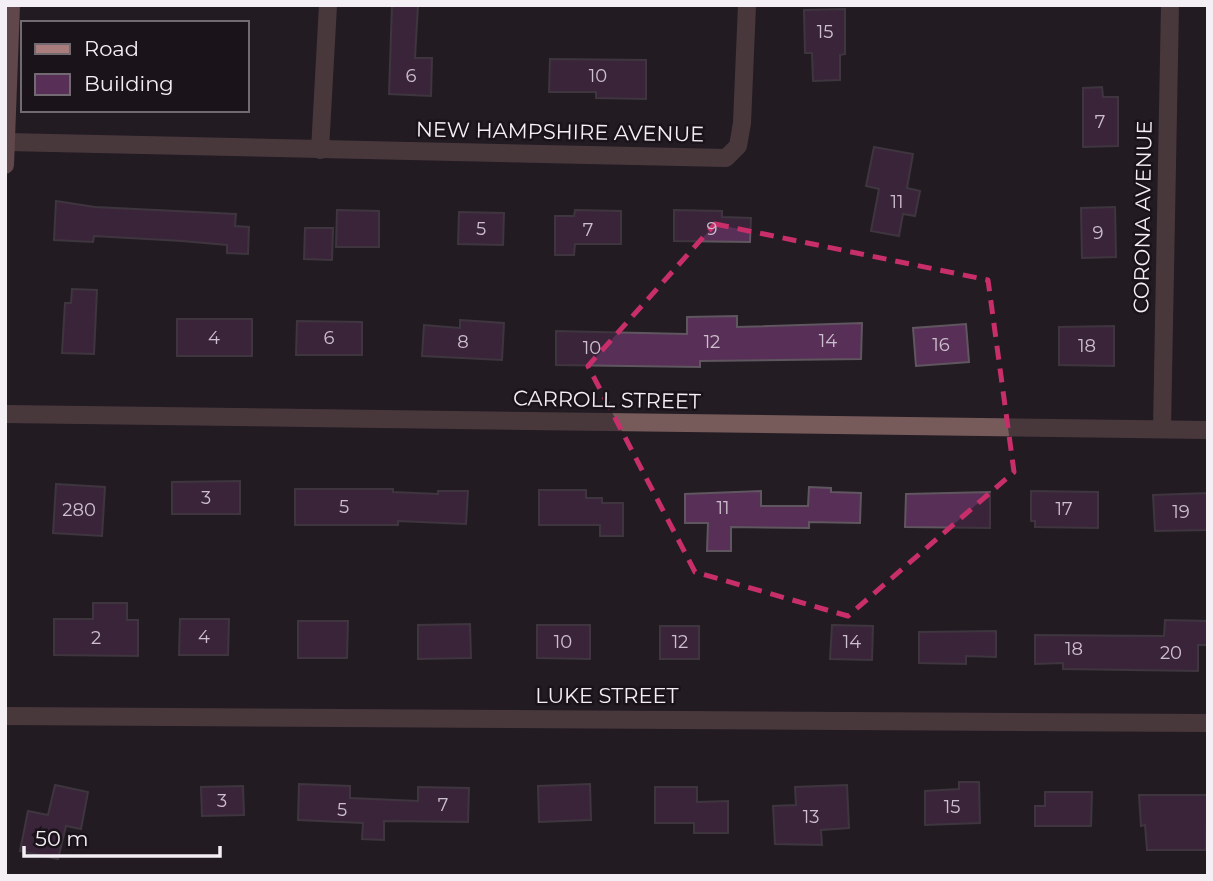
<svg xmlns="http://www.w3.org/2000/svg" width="1213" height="881" font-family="Montserrat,sans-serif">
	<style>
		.building { fill: #583057; stroke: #5f565f; stroke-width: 2 }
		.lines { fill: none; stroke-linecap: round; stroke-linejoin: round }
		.street { stroke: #775b5b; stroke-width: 18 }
		.secondary { stroke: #aa7d7d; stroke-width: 18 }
		.marked { fill: none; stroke: #c72e6a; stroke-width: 5; stroke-dasharray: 14 9; stroke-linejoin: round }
		.labels { text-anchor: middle; stroke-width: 5; stroke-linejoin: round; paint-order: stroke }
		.number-label { font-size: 18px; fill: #cdbfcd }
		.street-label { font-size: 21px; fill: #f4eff4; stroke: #1a131a }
	</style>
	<rect width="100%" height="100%" fill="#231c23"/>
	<g class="building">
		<path d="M392,5h26l-3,53h17l-1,38 -42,-2z"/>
		<path d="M845,9v45l-5,1v25l-27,1 -1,-28h-7l-1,-43z"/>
		<path d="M550,59l96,1v39l-50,-1v-6h-47z"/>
		<path d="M1102,87l1,10h15v49l-35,1v-59z"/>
		<path d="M874,147l39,7 -6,34 13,3 -5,25 -12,-2 -4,22 -28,-5 8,-42 -13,-3z"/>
		<path d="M56,201l39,6 141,7 -1,12 14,1 -1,27 -21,-1v-8l-45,-4 -88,-5 -1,6 -39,-2z"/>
		<path d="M1115,207l1,50 -34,1 -1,-50z"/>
		<path d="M337,210l42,1v36h-43z"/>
		<path d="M575,210l46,1v33h-46l-1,11h-19v-39h19z"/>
		<path d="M674,210l48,1v6l29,1 -1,24 -76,-1z"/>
		<path d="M459,212l45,1 -1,32 -45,-1z"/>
		<path d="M305,228h28l-1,32 -28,-1z"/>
		<path d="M72,289l25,1 -3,64 -32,-1 3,-50h6z"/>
		<path d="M737,316v11l125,-4 -1,36 -161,2v6l-144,-2v-34l131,3v-17z"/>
		<rect x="177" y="319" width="75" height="37"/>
		<path d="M460,320l44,3 -2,37 -80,-4 2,-31 36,3z"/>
		<path d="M297,321l65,1v33h-66z"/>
		<path d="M966,324l3,38 -53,4 -3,-38z"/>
		<path d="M1114,326v40l-55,-1v-38z"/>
		<path d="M240,481v33h-68v-32z"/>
		<path d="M56,484l49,3 -3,49 -49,-3z"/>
		<path d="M809,487l22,1v4l30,1 -1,30 -51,-1v6l-78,-1v24h-24l1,-28h-23v-29l76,-3v15h47z"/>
		<path d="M295,489h98v3l45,2v-3h30l-2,33 -68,-3v4h-103z"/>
		<path d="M539,490h47v8h16v5h21v33h-23v-11h-61z"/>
		<path d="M1031,491l67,1v36l-63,-1v-6h-4z"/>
		<path d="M990,492v36l-85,-1 1,-33z"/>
		<path d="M1208,493v37l-53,1 -2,-36z"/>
		<path d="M93,603h34v17h11v36l-84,-1v-36h39z"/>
		<path d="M180,619h49l-1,36h-49z"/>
		<path d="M1165,620l43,1v24h-10v26l-135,-2v-6l-28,1v-29l129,1z"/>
		<path d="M298,621h50l-1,37h-49z"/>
		<path d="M470,624l1,34 -53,1v-34z"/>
		<path d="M537,625h53v34l-53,-1z"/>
		<path d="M832,625l41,1 -1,34 -42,-1z"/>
		<rect x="660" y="626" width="39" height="33"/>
		<path d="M996,631v26l-30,-1v8l-47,-1v-31z"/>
		<path d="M959,782h20l1,41 -55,2v-34l34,-2z"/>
		<path d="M299,784l51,2v12l68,3v-14l51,1 -1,34 -84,-1v19l-22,-1 1,-16 -65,-3z"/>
		<path d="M590,784l1,36 -52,2 -1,-36z"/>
		<path d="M55,785l33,7 -7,37 -15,-3 -8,33 -38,-8 8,-40 20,4z"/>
		<path d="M847,785l2,43 -28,2 1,15 -47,-1 -2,-38 23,-1 -1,-18z"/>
		<path d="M243,786l1,29 -42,1 -1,-29z"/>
		<path d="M655,787h42v15l31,-1v32h-34v-10h-39z"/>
		<path d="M1045,792h47l-1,34h-56v-20h10z"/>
		<path d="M1139,795h69l-2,55h-59l-2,-25 -4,1z"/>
	</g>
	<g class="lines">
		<g class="street">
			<path d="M7,142l719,16 12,-12 4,-23 5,-118"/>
			<path d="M320,150l8,-145"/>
			<path d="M5,414l1203,16"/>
			<path d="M1162,429l8,-424"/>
			<path d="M5,716l1203,7"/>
		</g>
		<path class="secondary" d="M5,165l6,-160"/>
	</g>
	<path d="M0 0H1213V881H0ZM715,224l273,56 26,192 -166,144 -153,-44 -107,-206z" fill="#231c23" fill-opacity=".55" fill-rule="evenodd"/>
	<path class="marked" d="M715,224l273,56 26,192 -166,144 -153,-44 -107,-206z"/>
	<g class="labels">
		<g class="number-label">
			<text x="825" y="38">15</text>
			<text x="411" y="82">6</text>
			<text x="598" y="82">10</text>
			<text x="1100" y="128">7</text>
			<text x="897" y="208">11</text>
			<text x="481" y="235">5</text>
			<text x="712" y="235">9</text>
			<text x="588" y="236">7</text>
			<text x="1098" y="239">9</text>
			<text x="214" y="344">4</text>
			<text x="329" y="344">6</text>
			<text x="828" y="347">14</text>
			<text x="463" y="348">8</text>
			<text x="712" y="348">12</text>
			<text x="941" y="351">16</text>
			<text x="1087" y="352">18</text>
			<text x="592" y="354">10</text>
			<text x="206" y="504">3</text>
			<text x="344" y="513">5</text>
			<text x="723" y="514">11</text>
			<text x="1064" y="515">17</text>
			<text x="79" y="516">280</text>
			<text x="1181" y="518">19</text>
			<text x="204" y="643">4</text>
			<text x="96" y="644">2</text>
			<text x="563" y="648">10</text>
			<text x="680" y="648">12</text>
			<text x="852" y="648">14</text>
			<text x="1074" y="655">18</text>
			<text x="1171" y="659">20</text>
			<text x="222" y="807">3</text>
			<text x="443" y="811">7</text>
			<text x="952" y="813">15</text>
			<text x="342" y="816">5</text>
			<text x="811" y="823">13</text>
		</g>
		<g class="street-label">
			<text transform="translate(560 132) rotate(1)" y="7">NEW HAMPSHIRE AVENUE</text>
			<text transform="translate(1143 217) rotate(-89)" y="7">CORONA AVENUE</text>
			<text transform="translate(607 400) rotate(1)" y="7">CARROLL STREET</text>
			<text x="607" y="703">LUKE STREET</text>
		</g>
	</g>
	<rect width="1213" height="881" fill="none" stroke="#f4eff4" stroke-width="14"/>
	<rect x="21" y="21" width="228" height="91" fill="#1a131a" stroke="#716b71" stroke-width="2"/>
	<rect x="35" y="44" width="35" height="10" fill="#aa7d7d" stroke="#716b71" stroke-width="2"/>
	<text x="84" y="56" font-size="21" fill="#f4eff4">Road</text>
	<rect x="35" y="74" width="35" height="21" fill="#583057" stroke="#716b71" stroke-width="2"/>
	<text x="84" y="91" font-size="21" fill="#f4eff4">Building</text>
	<path d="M24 846v10h196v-10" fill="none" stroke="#f4eff4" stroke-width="3.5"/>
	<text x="35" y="846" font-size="21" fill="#f4eff4" stroke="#1a131a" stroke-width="5" paint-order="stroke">50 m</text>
</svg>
